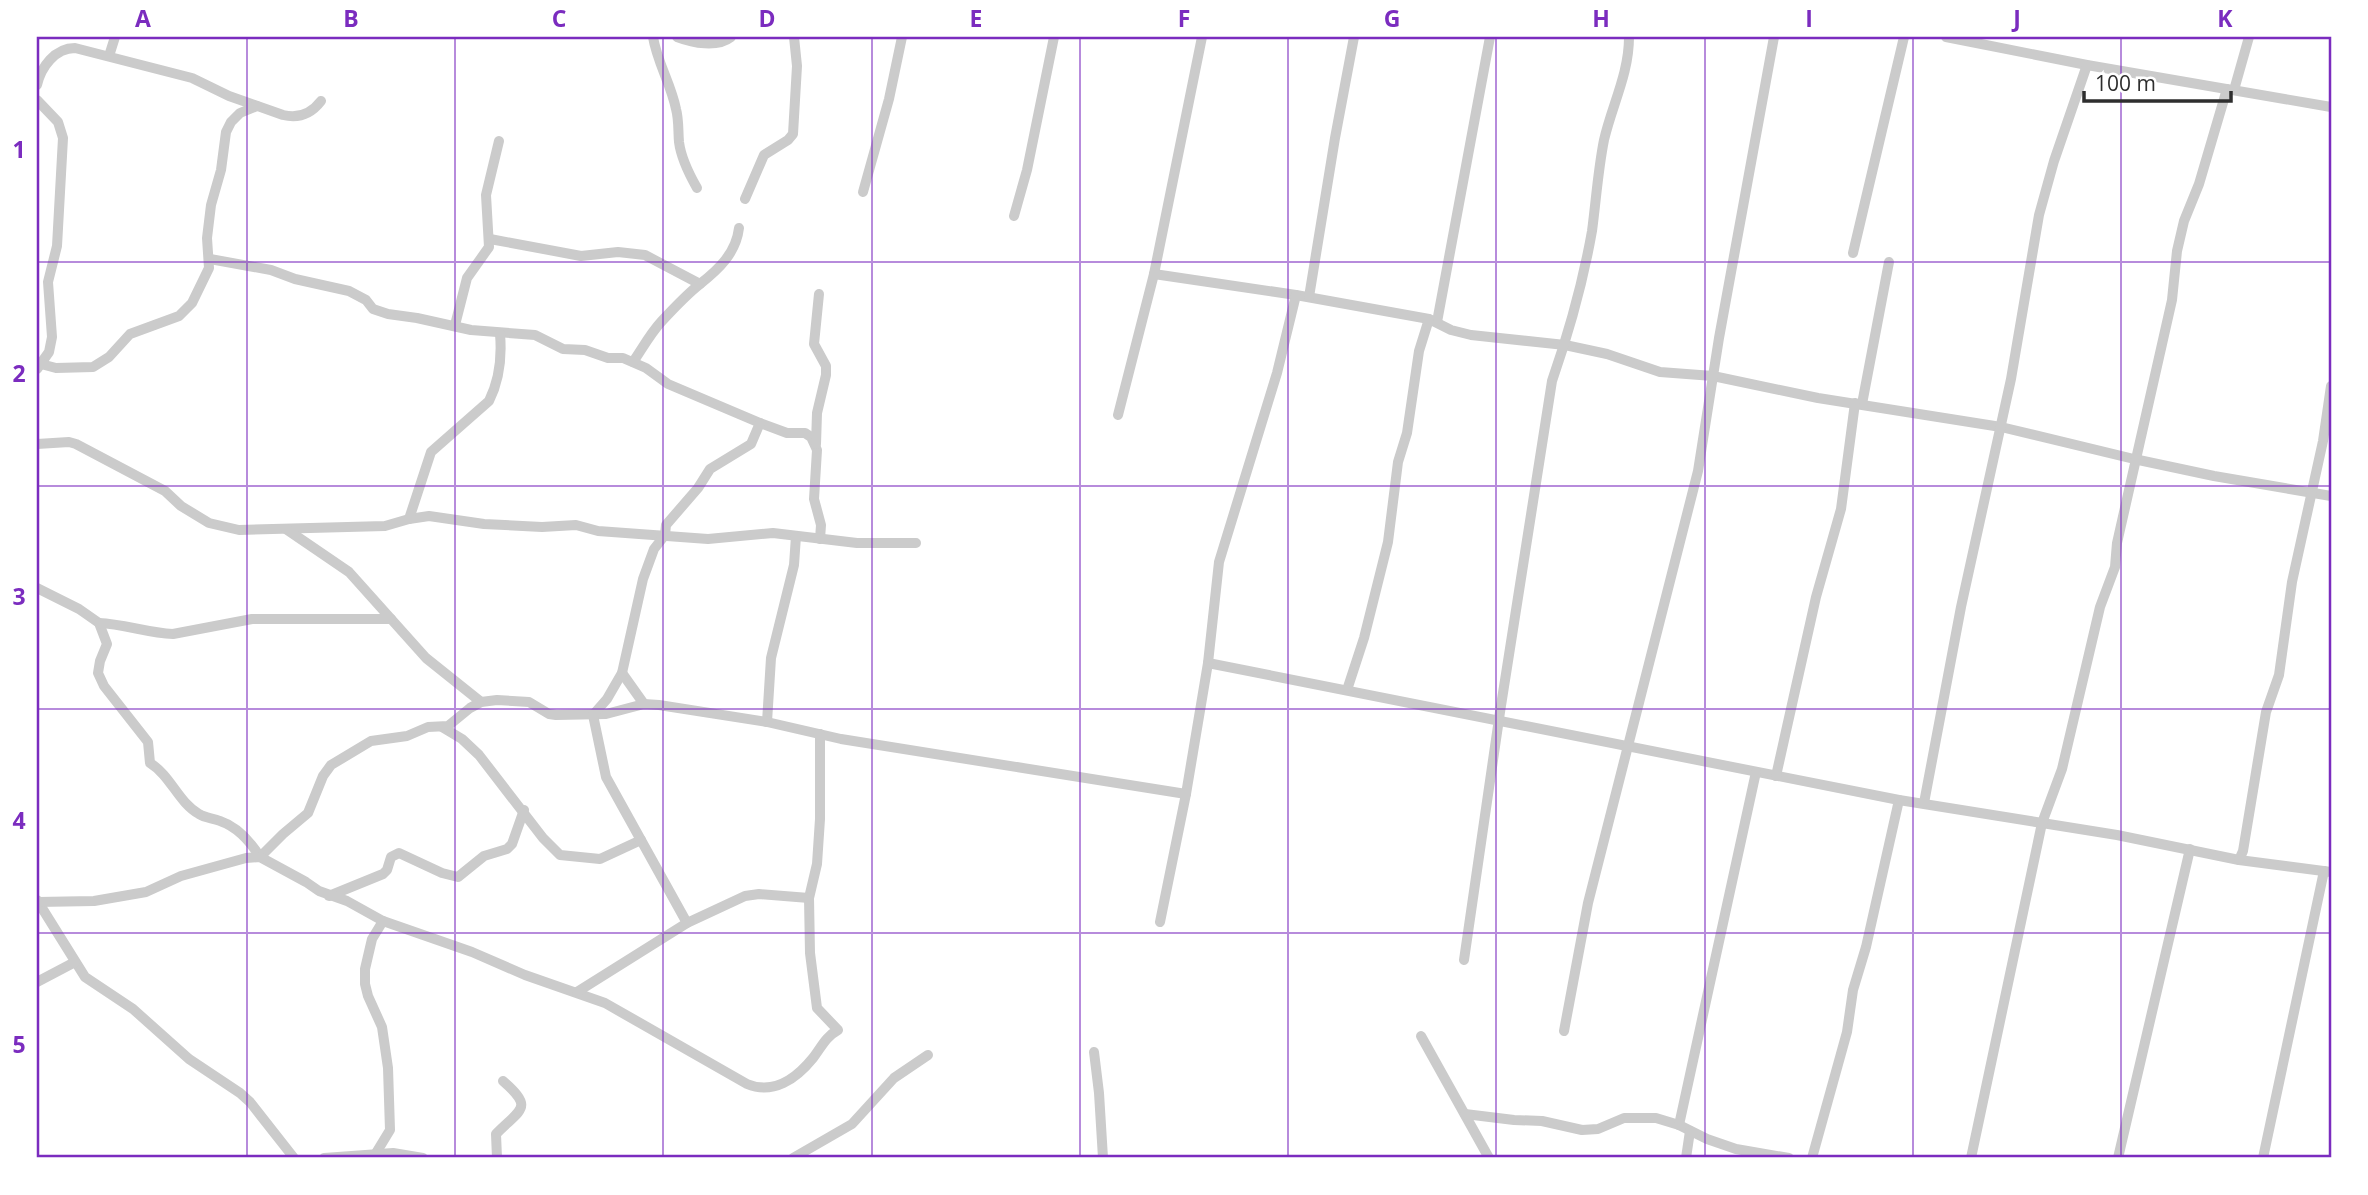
<svg xmlns="http://www.w3.org/2000/svg" width="2368" height="1195" font-family="'Open Sans',sans-serif">
	<style>
		.lines { fill: none; stroke-linecap: round; stroke-linejoin: round }
		.minor { stroke: #cbcbcb; stroke-width: 10 }
		.grid { fill: none; stroke: #7b2cbf; stroke-width: 2; stroke-opacity: 0.55 }
		.neatline { fill: none; stroke: #7b2cbf; stroke-width: 2.5 }
		.grid-label { font-size: 23px; text-anchor: middle; font-weight: bold; fill: #7b2cbf }
	</style>
	<rect width="100%" height="100%" fill="#fff"/>
	<g class="lines">
		<g class="minor">
			<path d="M653,37c4,25 18,47 23,72 3,11 2,22 3,33 2,16 10,32 18,46"/>
			<path d="M677,37c16,6 40,11 54,0"/>
			<path d="M1946,37l141,28 244,42"/>
			<path d="M109,56l6,-19"/>
			<path d="M37,85c4,-18 18,-37 38,-37l117,30 37,18 54,19c16,4 28,-1 38,-14"/>
			<path d="M2234,90l15,-53"/>
			<path d="M37,100l21,22 5,16 -6,108 -9,36 4,55 -3,15 -12,17"/>
			<path d="M863,192l26,-93 13,-62"/>
			<path d="M745,199l19,-44 24,-15 5,-6 4,-68 -3,-29"/>
			<path d="M1014,216l13,-46 27,-133"/>
			<path d="M490,239l91,17 37,-4 27,3 55,29"/>
			<path d="M1853,253l51,-216"/>
			<path d="M210,259l61,11 24,9 54,12 17,9 7,9 15,5 29,4 54,12 64,5 28,14 22,1 23,8h15l23,10 22,16 92,39 27,10h18l6,4 6,13 -3,49 7,26 -1,14"/>
			<path d="M1154,274l142,21 133,24 22,11 20,5 94,10 42,9 53,18 53,4 105,22 183,29 133,32 80,17 117,20"/>
			<path d="M1309,297l26,-159 19,-101"/>
			<path d="M1437,322l53,-285"/>
			<path d="M455,325l12,-47 22,-31 -3,-52 13,-54"/>
			<path d="M633,362c9,-13 17,-28 28,-40 12,-13 25,-27 39,-38 19,-15 36,-31 39,-56"/>
			<path d="M41,364l15,4 37,-1 16,-10 21,-23 49,-18 13,-13 17,-35 -2,-30 4,-33 10,-35 5,-38 5,-10 9,-9 17,-7"/>
			<path d="M1862,404l27,-142"/>
			<path d="M1118,415l36,-141 48,-237"/>
			<path d="M37,444l32,-2 7,2 89,47 16,15 28,17 30,7 146,-4 24,-7 20,-3 55,8 58,3 34,-2 22,6 110,8 65,-6 84,10h59"/>
			<path d="M816,444l1,-31 9,-38v-9l-12,-22 5,-50"/>
			<path d="M409,519l22,-67 58,-51c10,-20 13,-44 11,-67"/>
			<path d="M286,529l63,43 77,86 55,44"/>
			<path d="M37,588l42,21 20,14 8,21 -7,17 -2,12 6,13 44,56 2,21c21,13 28,39 49,51 6,4 14,4 21,7 18,6 30,20 40,36"/>
			<path d="M99,623c25,1 49,10 74,11l79,-15h139"/>
			<path d="M1208,663l691,137 218,35 122,25 92,12"/>
			<path d="M622,673l22,31"/>
			<path d="M1347,690l17,-52 24,-96 10,-80 9,-29 12,-82 10,-32"/>
			<path d="M767,722l4,-64 23,-93 2,-29"/>
			<path d="M442,727l20,12 17,16 64,83 17,17 40,4 41,-19"/>
			<path d="M1776,776l40,-179 25,-88 14,-106"/>
			<path d="M1924,803l37,-196 50,-228 28,-164 15,-54 33,-96"/>
			<path d="M260,857l23,-23 25,-21 15,-37 8,-11 40,-24 36,-5 21,-9 20,-1 22,-18 11,-6 16,-2 32,2 20,12 7,1 50,-1 38,-10 15,1 108,17 74,17 345,55"/>
			<path d="M2239,860l4,-9 23,-139 13,-37 13,-93 31,-141 8,-55"/>
			<path d="M329,896l54,-22 4,-4 4,-13 8,-4 43,20 16,4 26,-21 23,-7 5,-5 12,-34"/>
			<path d="M37,900l48,77 48,32 56,50 51,34 10,9 44,56"/>
			<path d="M38,902l56,-1 52,-9 35,-16 65,-18 14,-1 46,25 13,9 28,10 36,20 89,31 53,23 80,28 142,81c26,11 49,-5 66,-26 8,-10 12,-21 25,-28l-21,-22 -7,-55 -1,-55 8,-34 3,-45v-85"/>
			<path d="M1160,922l26,-128 22,-131 11,-101 58,-189 19,-78"/>
			<path d="M687,923l-81,-146 -13,-62 14,-16 15,-26 21,-94 11,-30 11,-14 1,-10 32,-37 12,-19 41,-25 9,-21"/>
			<path d="M1464,960l36,-248 52,-331c17,-49 31,-99 40,-150 4,-30 6,-61 12,-91 8,-35 25,-66 25,-103"/>
			<path d="M37,982l38,-20"/>
			<path d="M577,992l110,-69 58,-27 14,-2 50,4"/>
			<path d="M1564,1031l24,-128 110,-432 21,-133 55,-301"/>
			<path d="M1421,1036l68,122"/>
			<path d="M1094,1052l5,41 4,65"/>
			<path d="M1465,1114l49,6 28,1 40,9 16,-1 26,-11h32l23,7 28,14 29,10 53,9"/>
			<path d="M1679,1125l77,-353"/>
			<path d="M376,1153l14,-23 -2,-62 -6,-41 -14,-31 -3,-12v-15l7,-30 11,-18"/>
			<path d="M324,1158l69,-5 30,5"/>
			<path d="M497,1158l-1,-24c24,-25 39,-25 7,-53"/>
			<path d="M793,1158l59,-34 42,-46 34,-23"/>
			<path d="M1686,1158l4,-27"/>
			<path d="M1812,1158l35,-126 6,-42 13,-43 33,-147"/>
			<path d="M1971,1158l71,-335 20,-54 38,-162 15,-40 2,-24 55,-243 5,-49 7,-30 15,-37 28,-95"/>
			<path d="M2118,1158l72,-309"/>
			<path d="M2263,1158l61,-287"/>
		</g>
	</g>
	<path class="grid" d="M247,37v1121M455,37v1121M663,37v1121M872,37v1121M1080,37v1121M1288,37v1121M1496,37v1121M1705,37v1121M1913,37v1121M2121,37v1121M37,262h2294M37,486h2294M37,709h2294M37,933h2294"/>
	<rect width="2368" height="1195" fill="none" stroke="#ffffff" stroke-width="77"/>
	<path d="M2084 91v10h147v-10" fill="none" stroke="#2e2e2e" stroke-width="3.5"/>
	<text x="2095" y="91" font-size="21" fill="#2e2e2e" stroke="#ffffff" stroke-width="5" paint-order="stroke">100 m</text>
	<rect x="38" y="38" width="2292" height="1118" class="neatline"/>
	<g class="grid-label">
		<text x="143" y="27">A</text>
		<text x="351" y="27">B</text>
		<text x="559" y="27">C</text>
		<text x="767" y="27">D</text>
		<text x="976" y="27">E</text>
		<text x="1184" y="27">F</text>
		<text x="1392" y="27">G</text>
		<text x="1601" y="27">H</text>
		<text x="1809" y="27">I</text>
		<text x="2017" y="27">J</text>
		<text x="2225" y="27">K</text>
		<text x="19" y="158">1</text>
		<text x="19" y="382">2</text>
		<text x="19" y="605">3</text>
		<text x="19" y="829">4</text>
		<text x="19" y="1053">5</text>
	</g>
</svg>
